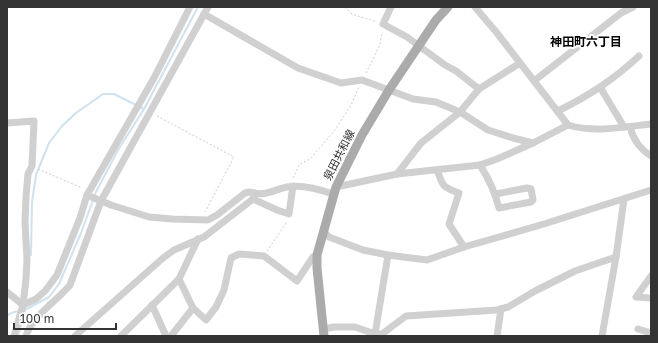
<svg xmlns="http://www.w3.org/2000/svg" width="658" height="343" font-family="'Golos Text','Noto Sans JP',sans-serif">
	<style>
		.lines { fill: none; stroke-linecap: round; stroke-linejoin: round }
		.stream { stroke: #cfe2ee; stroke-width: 2 }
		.path { stroke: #cdcdcd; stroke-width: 1; stroke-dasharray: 2 2; stroke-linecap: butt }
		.minor { stroke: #d0d0d0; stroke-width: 7 }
		.major { stroke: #ababab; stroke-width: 9 }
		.labels { text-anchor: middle; stroke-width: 4; stroke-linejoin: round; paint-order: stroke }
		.street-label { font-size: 11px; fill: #333; stroke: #fff }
		.neighbourhood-label { font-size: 12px; font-weight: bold; fill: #000; stroke: #fff }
	</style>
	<rect width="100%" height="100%" fill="#fff"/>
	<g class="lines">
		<g class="stream">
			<path d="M31,255l1,-53 4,-27 13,-32 13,-17 14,-13 27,-19h11l30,15"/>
			<path d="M23,311l26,-14 10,-13 22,-51 15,-41 22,-42 26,-41 54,-102"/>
			<path d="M7,316l4,-3 8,-2"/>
			<path d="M18,336l7,-26"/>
		</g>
		<g class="path">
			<path d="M345,7l7,7 25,8"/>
			<path d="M366,73l14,-28 2,-13"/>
			<path d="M157,116l77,41 -29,55"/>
			<path d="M38,169l44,19"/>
			<path d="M293,178l7,-14 10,-5 25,-29 16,-25 8,-18"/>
			<path d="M267,251l20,-29"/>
		</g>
		<g class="minor">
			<path d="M391,7l-8,17 24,13 38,28 11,6 23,18"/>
			<path d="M475,7l22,26 71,92c26,8 56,2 83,-1"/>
			<path d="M204,14l94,54 43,15 21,-3 51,19 23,3 24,10 28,18 25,8 20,5"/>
			<path d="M534,81l87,-68 12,-6"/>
			<path d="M600,87l24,40"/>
			<path d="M558,111c32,-16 55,-31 81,-55"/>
			<path d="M7,123l27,-2 -2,45 -4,8 -2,23 -1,25 2,37 -1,20 -3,26 -9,31"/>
			<path d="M630,127c3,12 10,22 21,29"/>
			<path d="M480,165c9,14 15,27 19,43l32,-6 2,-2 -2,-11 -4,-1 -31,6"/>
			<path d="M437,170c6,16 5,17 22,23l-10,31 15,23"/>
			<path d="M397,174l24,-31 39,-31 19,-23 41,-26"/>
			<path d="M336,187l61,-13 83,-9 17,-6 36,-16 35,-18"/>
			<path d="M254,193c12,3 22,-4 33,-6 15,-3 32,2 46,7"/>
			<path d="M253,199l24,11 12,4 4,-28"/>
			<path d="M324,232l5,5 34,13 25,5 39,5 37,-13 80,-23 107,-34"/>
			<path d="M651,276l-15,21 15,1"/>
			<path d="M7,292l16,13"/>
			<path d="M23,305l13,-6 9,-8 12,-16 23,-57 7,-23 67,-117 36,-71"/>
			<path d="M152,305l14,31"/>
			<path d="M193,308l13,12 10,-13 8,-17 7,-32 8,-4 25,2 33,25 16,-24 4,-2"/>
			<path d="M324,329l10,-2h21l20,7h7l24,-18 91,-6 11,-3 27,-16 40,-20 41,-14"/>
			<path d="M638,329l13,4"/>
			<path d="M375,334l13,-79"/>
			<path d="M26,336c6,-20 31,-35 44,-51l31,-84 107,-194"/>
			<path d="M75,336l88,-78 11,-8 30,-13 49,-38 1,-6 -5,-1 -4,1 -28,22 -9,5 -36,-1 -23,-2 -38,-12 -24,-10"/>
			<path d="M121,336l58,-57 19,-40"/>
			<path d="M171,336l22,-28 -14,-29"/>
			<path d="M497,336l4,-27"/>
			<path d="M602,336l14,-79 8,-58"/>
		</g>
		<path class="major" d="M324,336l-7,-68v-13l19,-68 26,-52 27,-45 47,-70 12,-13"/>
	</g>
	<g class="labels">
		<g class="street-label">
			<text transform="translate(339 155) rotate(-63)" y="4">泉田共和線</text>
		</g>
		<g class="neighbourhood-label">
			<text x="586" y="46">神田町六丁目</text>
		</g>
	</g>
	<rect width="658" height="343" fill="none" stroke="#333333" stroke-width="16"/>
	<path d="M14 323v6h102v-6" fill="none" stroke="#333333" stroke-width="2"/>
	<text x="20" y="323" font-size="12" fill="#333333" stroke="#ffffff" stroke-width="3" paint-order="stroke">100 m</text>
</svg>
